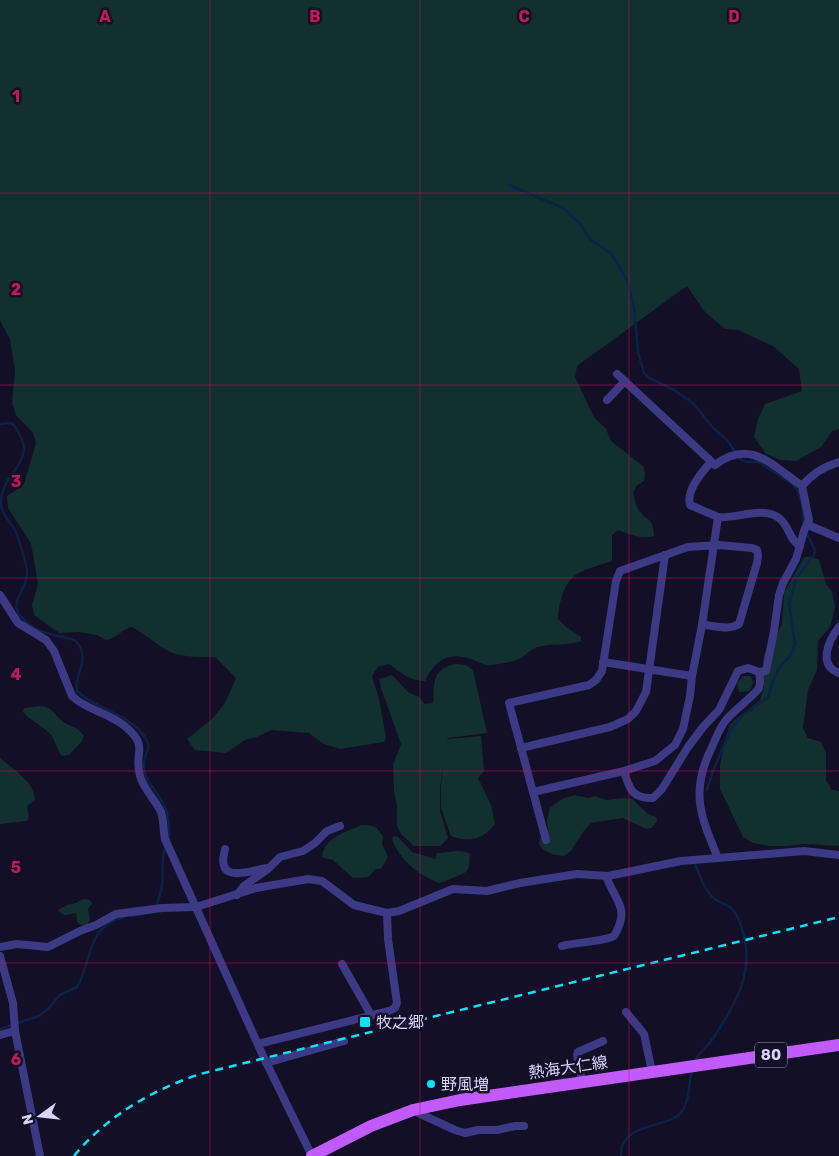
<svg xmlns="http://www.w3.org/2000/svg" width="839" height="1156" font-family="Rubik,'Noto Sans JP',sans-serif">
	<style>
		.green { fill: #12302f }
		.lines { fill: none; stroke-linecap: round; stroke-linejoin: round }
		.stream { stroke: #0c2248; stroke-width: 2.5 }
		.minor { stroke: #3d3a85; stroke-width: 8 }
		.primary { stroke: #c25bff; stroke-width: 12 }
		.rail { stroke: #00e5ff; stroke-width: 2.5; stroke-dasharray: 8 6; stroke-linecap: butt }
		.grid { fill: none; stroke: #c2185b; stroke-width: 1; stroke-opacity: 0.55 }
		.poi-dot { fill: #00e5ff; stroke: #130f26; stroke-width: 2 }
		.labels { text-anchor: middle; stroke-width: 5; stroke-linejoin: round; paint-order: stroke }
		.shield { fill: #130f26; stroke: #9e99be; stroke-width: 1 }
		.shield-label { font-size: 15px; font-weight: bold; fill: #d9d4ff }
		.poi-label { font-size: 16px; fill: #d9d4ff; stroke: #130f26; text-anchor: start }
		.street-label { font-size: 16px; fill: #d9d4ff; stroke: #130f26 }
		.grid-label { font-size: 16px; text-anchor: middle; font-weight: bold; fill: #c2185b; stroke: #130f26; stroke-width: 5; stroke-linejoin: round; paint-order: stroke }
	</style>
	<rect width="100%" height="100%" fill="#130f26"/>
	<g class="green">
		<path d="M0,0h839v429l-7,2 -11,16 -25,14 -15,-1 -15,-6 -12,-17 4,-18 7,-15 37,-13 -3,-22 -26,-23 -35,-16 -13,-1 -20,-17 -18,-26 -110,80 -2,11 19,40 12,12 5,12 32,25 2,7 -1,8 -8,5 -3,7c2,5 2,12 5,16 9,14 15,6 16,27 -12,4 -25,-2 -36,-6l-6,5v26c-10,4 -33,9 -40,17 -9,8 -14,30 -14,41l8,8 15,10v4c-14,6 -31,1 -46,7 -5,2 -10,8 -16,11 -7,3 -22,6 -30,6 -6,0 -12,-4 -18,-6 -24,-8 -36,2 -46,22 -15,0 -24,-8 -36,-17l-11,3 -6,9 7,23 7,39 -2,4 -44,7 -16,-5 -15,-11 -37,-3 -16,7 -11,3 -19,13 -31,-3 -8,-11 25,-20 13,-16 11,-25 -21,-21c-18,0 -38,1 -54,-10 -9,-7 -18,-14 -29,-20 -12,3 -14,11 -26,13l-9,-5 -18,-3 -20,1 -25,-18 -2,-10 6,-21 -7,-41 -23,-35 -1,-12 17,-12 12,-41 -3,-10 -17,-18 -4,-12 3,-32 -5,-32 -10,-18z"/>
		<path d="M804,557h7l8,3 7,24 6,8 3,15 -5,20 -12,14 -1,29 -9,20 -5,38 5,10 13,4 5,11v27l6,10 7,1v55l-36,-2 -15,2h-18l-17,-3 -10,-6 -23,-48v-24l5,-25 5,-16 30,-24 4,-12 -2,-13 2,-21 10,-13 8,-17 2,-31z"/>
		<path d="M455,664l11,1 7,5 14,63 -39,5 -1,3 1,-2 33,-3 3,35 -6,7 13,27 4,19c-11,15 -26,19 -44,12l-10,-28v-22l2,-24 -3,26v23l8,27 -8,8h-26l-13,-12 -4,-8v-20l-3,-14 -1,-27 8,-21 -20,-56 -2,-9 13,-4 16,17 11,5 6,7 8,-1c2,-19 -3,-33 22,-39z"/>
		<path d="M743,676h7c5,5 3,10 -1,15l-10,1 -2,-9z"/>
		<path d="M42,706c12,3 11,7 19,14 8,8 14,3 23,16l-2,5 -13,14 -7,1c-5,-6 -6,-14 -11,-21 -8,-9 -20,-14 -28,-23l1,-4z"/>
		<path d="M0,758c14,12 34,23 35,42l-8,6 2,11 -2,4 -27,3z"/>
		<path d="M575,795l13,3 7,-2 12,4 15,-2 10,1 16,15 8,3 1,4 -5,7 -6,1 -23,-11 -32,5 -8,9 -12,19 -7,5c-10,-1 -20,-3 -25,-12l2,-8 7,-6 -1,-10 3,-12 12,-9z"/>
		<path d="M361,825h8l8,3 6,9 -1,7 6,13 -7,12h-6l-6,8 -16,1 -20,-18 -9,-2 -2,-3c5,-19 23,-22 39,-30z"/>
		<path d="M394,836l4,1 14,15 23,7 2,-6c11,0 25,-5 33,1 -1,5 0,13 -3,17 -1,2 -24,11 -28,12 -20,-8 -39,-22 -47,-44z"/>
		<path d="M83,899l7,1 2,4 -4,5 2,11 -3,5h-6l-4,-3 -1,-9c-7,1 -13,5 -18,-3l9,-5 9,-2z"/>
	</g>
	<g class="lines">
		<g class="stream">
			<path d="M509,185l54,23 17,16 10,15 20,14 7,9 11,21 6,25 4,44 6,21 5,5 25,12 20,14 19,24 14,12 13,19 6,3h13l33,22 7,8 3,13 2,19"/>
			<path d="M0,424l9,-1 4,1c29,39 -9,43 -12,76 -1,13 8,20 14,30 3,6 13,38 12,44 0,15 -19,28 -6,43 8,9 20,15 32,18 8,2 15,2 23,6 16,21 -2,30 1,50 19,19 64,26 72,55 -16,36 10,38 18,67 2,9 3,19 2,28"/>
			<path d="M707,790l6,-19 18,-42 12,-14 25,-18 6,-19 6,-11 12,-14 3,-9 -6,-40 7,-25 18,-24 1,-5 -9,-18"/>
			<path d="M695,864c5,12 10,28 21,36 8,5 16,5 21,16 22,48 3,80 -23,121 -6,9 -15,15 -19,24"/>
			<path d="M156,908c2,-8 5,-15 6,-23 2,-13 -2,-29 5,-40"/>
			<path d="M132,916l21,-4"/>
			<path d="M0,1029l39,-13 9,-7 12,-14 17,-8c16,-27 9,-61 47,-70"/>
			<path d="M621,1156c-2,-35 49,-26 62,-46 7,-11 5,-26 9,-39"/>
		</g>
		<g class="minor">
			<path d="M617,374l98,91c35,-27 57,0 87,21l7,34 -5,11 -8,28 -13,24 -4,12 -5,36 -8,40 -7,1 -11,-4 -10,3 -19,39 -16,17 -15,20 -26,42 -9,9c-21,1 -24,-10 -29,-27"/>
			<path d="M607,400l18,-19"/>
			<path d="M802,486c9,-11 23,-20 37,-24"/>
			<path d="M718,517c18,2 45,-11 61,1 10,7 10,22 21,28"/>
			<path d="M808,525l31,13"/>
			<path d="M719,545l33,3 5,2 1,6 -1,7 -18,61c-12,7 -24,1 -37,1l-10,51 -2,20 -7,33 -8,16 -20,16 -31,10 -91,21 -24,-89 80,-18 7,-5 6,-9 14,-90 4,-10 68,-24z"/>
			<path d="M0,595l18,28 28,17 8,11 18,45c14,14 38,17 54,31 24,21 7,25 14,49 4,14 15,23 21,36 3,9 2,18 4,27l99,219 48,98"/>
			<path d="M702,625l16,-108 -28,-12c-4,-15 12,-33 21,-43"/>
			<path d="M839,627c-10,13 -22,38 0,46"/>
			<path d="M603,662l89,14"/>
			<path d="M521,748l89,-21 18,-8 8,-8 10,-19 19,-137"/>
			<path d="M533,792l13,48"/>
			<path d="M225,849c-10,37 24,21 43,19"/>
			<path d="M718,858c-18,-43 -28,-67 -6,-111 4,-9 8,-20 14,-27 6,-8 31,-27 33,-32 2,-6 1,-11 0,-16"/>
			<path d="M237,895l7,-9 24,-17 12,-12 23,-6 12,-8 12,-12 13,-5"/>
			<path d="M562,946c14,-4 41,-4 52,-10 17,-28 1,-35 -8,-60"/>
			<path d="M0,947l17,-3 31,3 32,-16 16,-6 20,-11 46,-6 34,-1 60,-19 52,-9 14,2 32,24 33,8 12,-2 54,-22 34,2 33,-8 57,-9 31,2 73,-15 37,-3 86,-7 35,4"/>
			<path d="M0,956l13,47 2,28 25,125"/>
			<path d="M342,964l29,51"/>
			<path d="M626,1012l18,22 8,38"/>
			<path d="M0,1035l15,-4"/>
			<path d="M258,1044l131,-33 6,-3 2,-5 -9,-64 -1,-26"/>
			<path d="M266,1063l78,-22"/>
			<path d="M582,1082l-5,-27 1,-3 25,-11"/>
			<path d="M414,1111l41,19 10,3 13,-3h19l18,-4h9"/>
		</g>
		<path class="primary" d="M312,1156l59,-30 42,-16 47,-10 379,-55"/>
		<path class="rail" d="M74,1156c33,-40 78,-66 126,-82l639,-157"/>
	</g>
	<path class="grid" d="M210,0v1156M420,0v1156M629,0v1156M0,193h839M0,385h839M0,578h839M0,771h839M0,963h839"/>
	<g class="poi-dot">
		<rect x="359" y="1016" width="12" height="12" rx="2.5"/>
		<circle cx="431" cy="1084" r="5"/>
	</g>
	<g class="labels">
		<rect class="shield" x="755" y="1042.5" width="32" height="25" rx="4"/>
		<g class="shield-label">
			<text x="771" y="1060">80</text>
		</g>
		<g class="poi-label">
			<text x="376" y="1028">牧之郷</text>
			<text x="441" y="1090">野風増</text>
		</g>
		<g class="street-label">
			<text transform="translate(568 1067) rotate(-8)" y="6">熱海大仁線</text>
		</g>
	</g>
	<g class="grid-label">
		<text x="105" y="22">A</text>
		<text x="315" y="22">B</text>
		<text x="524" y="22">C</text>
		<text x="734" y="22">D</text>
		<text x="16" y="102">1</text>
		<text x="16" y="295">2</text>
		<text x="16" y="487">3</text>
		<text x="16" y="680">4</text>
		<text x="16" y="873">5</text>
		<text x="16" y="1065">6</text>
	</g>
	<g transform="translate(40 1116) rotate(255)" stroke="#130f26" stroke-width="4" paint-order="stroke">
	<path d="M0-4L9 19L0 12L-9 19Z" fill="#d9d4ff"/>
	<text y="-8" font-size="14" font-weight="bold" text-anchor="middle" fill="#d9d4ff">N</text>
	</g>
</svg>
